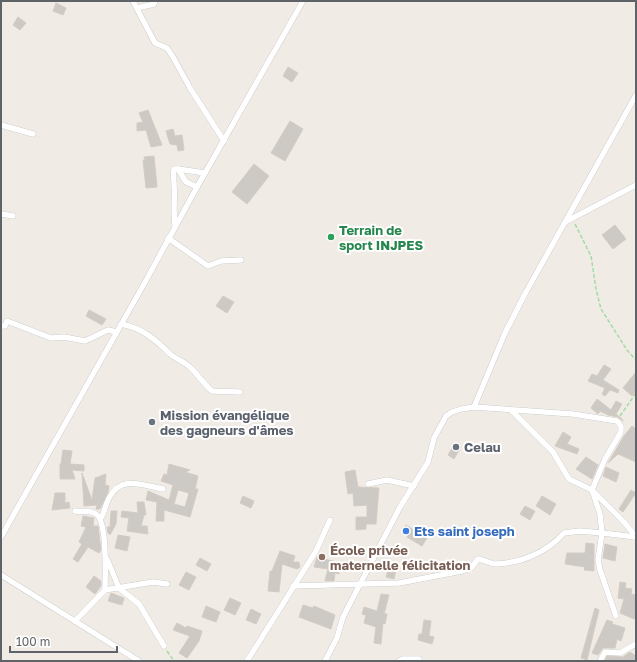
<svg xmlns="http://www.w3.org/2000/svg" width="637" height="662" font-family="'Golos Text',sans-serif">
	<style>
		.building { fill: #cdc9c4; stroke: #d5ccc3; fill-rule: evenodd }
		.lines { fill: none; stroke-linecap: round; stroke-linejoin: round }
		.minor-casing { stroke: #b6b9bd; stroke-width: 6 }
		.path { stroke: #a2dca7; stroke-width: 1.5; stroke-dasharray: 4 2; stroke-linecap: butt }
		.minor { stroke: #fff; stroke-width: 5.5 }
		.leisure-dot { fill: #2e9e5b; stroke: #fff; stroke-width: 1.5 }
		.worship-dot { fill: #6b7280; stroke: #fff; stroke-width: 1.5 }
		.shop-dot { fill: #3f7fe0; stroke: #fff; stroke-width: 1.5 }
		.education-dot { fill: #8d6e63; stroke: #fff; stroke-width: 1.5 }
		.labels { text-anchor: middle; stroke-width: 4; stroke-linejoin: round; paint-order: stroke }
		.leisure-label { font-size: 13px; font-weight: bold; fill: #27864d; stroke: #fff; text-anchor: start }
		.worship-label { font-size: 13px; font-weight: bold; fill: #5b616d; stroke: #fff; text-anchor: start }
		.shop-label { font-size: 13px; font-weight: bold; fill: #366cbe; stroke: #fff; text-anchor: start }
		.education-label { font-size: 13px; font-weight: bold; fill: #785e54; stroke: #fff; text-anchor: start }
	</style>
	<rect width="100%" height="100%" fill="#f0ece5"/>
	<g class="building">
		<path d="M56,3l10,5 -3,7 -10,-4z"/>
		<path d="M18,17l8,6 -6,7 -7,-5z"/>
		<path d="M288,67l10,6 -6,9 -9,-6z"/>
		<path d="M148,110l14,35 -11,2 -5,-17 -9,1v-8l6,-1 -4,-9z"/>
		<path d="M290,121l13,8 -18,32 -14,-8z"/>
		<path d="M173,129l2,7 7,-1 2,15 -6,1 -1,-6 -7,-1 -4,-13z"/>
		<path d="M154,156l3,31 -11,1 -3,-28h2l-1,-3z"/>
		<path d="M254,164l15,12 -22,28 -15,-12z"/>
		<path d="M615,225l11,14 -13,10 -11,-14z"/>
		<path d="M223,296l11,6 -7,11 -11,-7z"/>
		<path d="M89,310l17,9 -4,6 -16,-9z"/>
		<path d="M604,365l7,4 -8,11 16,10 -1,3 -8,-3 -5,6 -3,-2 3,-6 -17,-7 4,-7 5,2z"/>
		<path d="M636,372v19l-4,5 -9,-8z"/>
		<path d="M597,399l14,11 5,-9 6,3 -6,10 7,6v1l-5,-4 -10,-2 -8,-4 -2,3 -7,-6z"/>
		<path d="M632,426l4,3v33l-18,-8 -10,9 16,-27z"/>
		<path d="M563,432l8,5 -4,7 12,5 -2,5 -22,-8z"/>
		<path d="M455,443l6,4 -7,12 -6,-4z"/>
		<path d="M63,450l9,1 -2,13 14,1v6l-12,-1 3,9h-15v-15h1z"/>
		<path d="M586,457l12,8 -6,14 -16,-10z"/>
		<path d="M169,464l21,6 -5,2 13,4 -3,13h3l-8,28 -26,-7v11h-8l1,-19 -11,-2 2,-9 21,9 4,-15 -12,-4 3,-7 3,1zM178,490l11,3 -4,14 -11,-3z"/>
		<path d="M606,467l13,6 -3,9 -13,-6z"/>
		<path d="M355,470l3,17 21,1 -3,36h-10v5l-10,1v-13h11v-12l-13,1 -1,-13 -5,1 -3,-22z"/>
		<path d="M82,473l10,27 3,-22 11,-4 -1,11 4,1 -1,6 -8,17h-4l1,-4 -13,1z"/>
		<path d="M631,490l5,3 -13,19 -4,-3z"/>
		<path d="M55,493h10v10l4,-1 1,6 -18,2z"/>
		<path d="M243,496l11,5 -3,7 -11,-5z"/>
		<path d="M542,496l14,8 -6,11 -14,-9z"/>
		<path d="M137,502h7l2,13h-2l-3,11h6l1,8 -21,-3 2,-13 -8,-1 1,-6 16,2z"/>
		<path d="M525,506l10,5 -5,9 -10,-6z"/>
		<path d="M111,511h6l-1,13 -6,11 -2,-2 -1,-6h3z"/>
		<path d="M83,516l11,2 -1,8h5l3,24 -2,3 -11,-6 -10,15 -5,-3 9,-15 -3,-2 7,-15 -5,-1z"/>
		<path d="M406,525l21,13 -5,8 -15,-9 1,-2 -6,-4z"/>
		<path d="M118,535l12,2 -3,14 -12,-3z"/>
		<path d="M586,543l8,1v27l-10,-1 1,-3 -20,-3 2,-11h18z"/>
		<path d="M605,544l12,3 -2,14 -12,-3z"/>
		<path d="M280,551l15,5 -2,6h6l1,5 -3,2 -15,-5 -3,28 -11,-1 2,-20h2z"/>
		<path d="M317,557l31,8 -1,7 -8,-2v4l-4,-1 -1,8h-9l3,-12 -14,-2z"/>
		<path d="M200,558l11,6 -4,7 -11,-6z"/>
		<path d="M390,563l7,2 -3,14 -8,-2z"/>
		<path d="M186,572l10,5 -7,13 -10,-5z"/>
		<path d="M94,576l7,5v5l-6,8 -9,-7z"/>
		<path d="M620,582l6,1 -1,5 7,1 -1,5 5,1v22l-2,2 -14,-6 4,-14 -6,-1z"/>
		<path d="M111,593l13,5 -2,7 -14,-4z"/>
		<path d="M381,594l8,1 -5,19h3l-2,10 -2,-1 -2,21 -7,-1 2,-16 -12,-4 2,-8 -4,-1 2,-7 13,4z"/>
		<path d="M230,598l11,5 -6,12 -11,-5z"/>
		<path d="M303,605l10,3 1,-2 21,9 -4,14 -32,-12z"/>
		<path d="M206,606l14,6 -4,10 -14,-5z"/>
		<path d="M595,608l4,2 -12,50 -6,-2z"/>
		<path d="M251,609l10,5 -5,10 -10,-4z"/>
		<path d="M424,620l7,1 -2,15 5,1 -2,7 -14,-4 1,-6h3z"/>
		<path d="M607,620l6,2 -1,2 13,4 -4,13 -4,-2 -2,9h-12l-5,7 -6,-2z"/>
		<path d="M177,623l9,5 1,-2 15,5 -3,10 -12,17 -8,-5 11,-17 -17,-6z"/>
		<path d="M630,652l6,4v5h-31l2,-5 16,1z"/>
	</g>
	<g class="lines">
		<defs>
			<g id="minor">
				<path d="M133,1l22,42 12,5 6,9 17,31 34,53"/>
				<path d="M137,8l17,-4 1,-3"/>
				<path d="M1,125l32,9"/>
				<path d="M178,169l27,4"/>
				<path d="M1,214l12,2"/>
				<path d="M567,221l69,-36"/>
				<path d="M175,225c-2,-14 0,-27 -1,-41 0,-6 -1,-9 0,-15h4l8,13 11,5"/>
				<path d="M168,238l40,28 13,-5 20,-1"/>
				<path d="M121,324c21,4 34,15 49,30 6,5 15,8 21,14 7,7 13,16 21,23l28,1"/>
				<path d="M1,326h4l2,-5 44,17 13,-1 21,4 23,-11 9,2"/>
				<path d="M474,407l31,-74 21,-41 110,-197"/>
				<path d="M368,484l19,-4 27,6"/>
				<path d="M75,511c6,1 15,-1 21,3 12,8 9,62 9,76l-30,31"/>
				<path d="M101,518c4,-6 4,-13 8,-20 12,-23 33,-13 54,-9"/>
				<path d="M1,537l143,-253 53,-97 106,-186"/>
				<path d="M107,559l12,29 20,16 25,42"/>
				<path d="M1,575l138,86"/>
				<path d="M293,586l106,-3 63,-12 9,-3 7,-9c6,1 13,5 18,5 26,-1 51,-12 68,-31l16,-2 22,2 -2,-19 -8,-24 -23,-11 -16,-27 -42,-42"/>
				<path d="M105,590l48,-8 14,2"/>
				<path d="M616,616l-16,-46 -2,-10 4,-27 34,4"/>
				<path d="M247,661l69,-110 14,-31"/>
				<path d="M325,661l12,-23 6,-21 57,-110 28,-45 6,-24 12,-22 6,-4 9,-3 13,-2 99,7 44,7 4,5v6l-16,27 -13,31 32,32 12,15"/>
				<path d="M399,661l4,-2h16"/>
				<path d="M600,661l5,-9 15,1 16,-9"/>
			</g>
		</defs>
		<use href="#minor" class="minor-casing"/>
		<g class="path">
			<path d="M575,224l16,32 5,33 5,20 26,41 9,10"/>
			<path d="M620,416l16,-23"/>
			<path d="M167,651l7,10"/>
		</g>
		<use href="#minor" class="minor"/>
	</g>
	<circle class="leisure-dot" cx="331" cy="237" r="4"/>
	<g class="worship-dot">
		<circle cx="152" cy="422" r="4"/>
		<circle cx="456" cy="447" r="4"/>
	</g>
	<circle class="shop-dot" cx="406" cy="531" r="4"/>
	<circle class="education-dot" cx="322" cy="557" r="4"/>
	<g class="labels">
		<g class="leisure-label">
			<text x="339" y="235">Terrain de<tspan x="339" dy="15">sport INJPES</tspan></text>
		</g>
		<g class="worship-label">
			<text x="160" y="420">Mission évangélique<tspan x="160" dy="15">des gagneurs d'âmes</tspan></text>
			<text x="464" y="452">Celau</text>
		</g>
		<g class="shop-label">
			<text x="414" y="536">Ets saint joseph</text>
		</g>
		<g class="education-label">
			<text x="330" y="555">École privée<tspan x="330" dy="15">maternelle félicitation</tspan></text>
		</g>
	</g>
	<rect width="637" height="662" fill="none" stroke="#5d6366" stroke-width="4"/>
	<path d="M10 646v6h107v-6" fill="none" stroke="#5d6366" stroke-width="2"/>
	<text x="16" y="646" font-size="12" fill="#5d6366" stroke="#ffffff" stroke-width="3" paint-order="stroke">100 m</text>
</svg>
